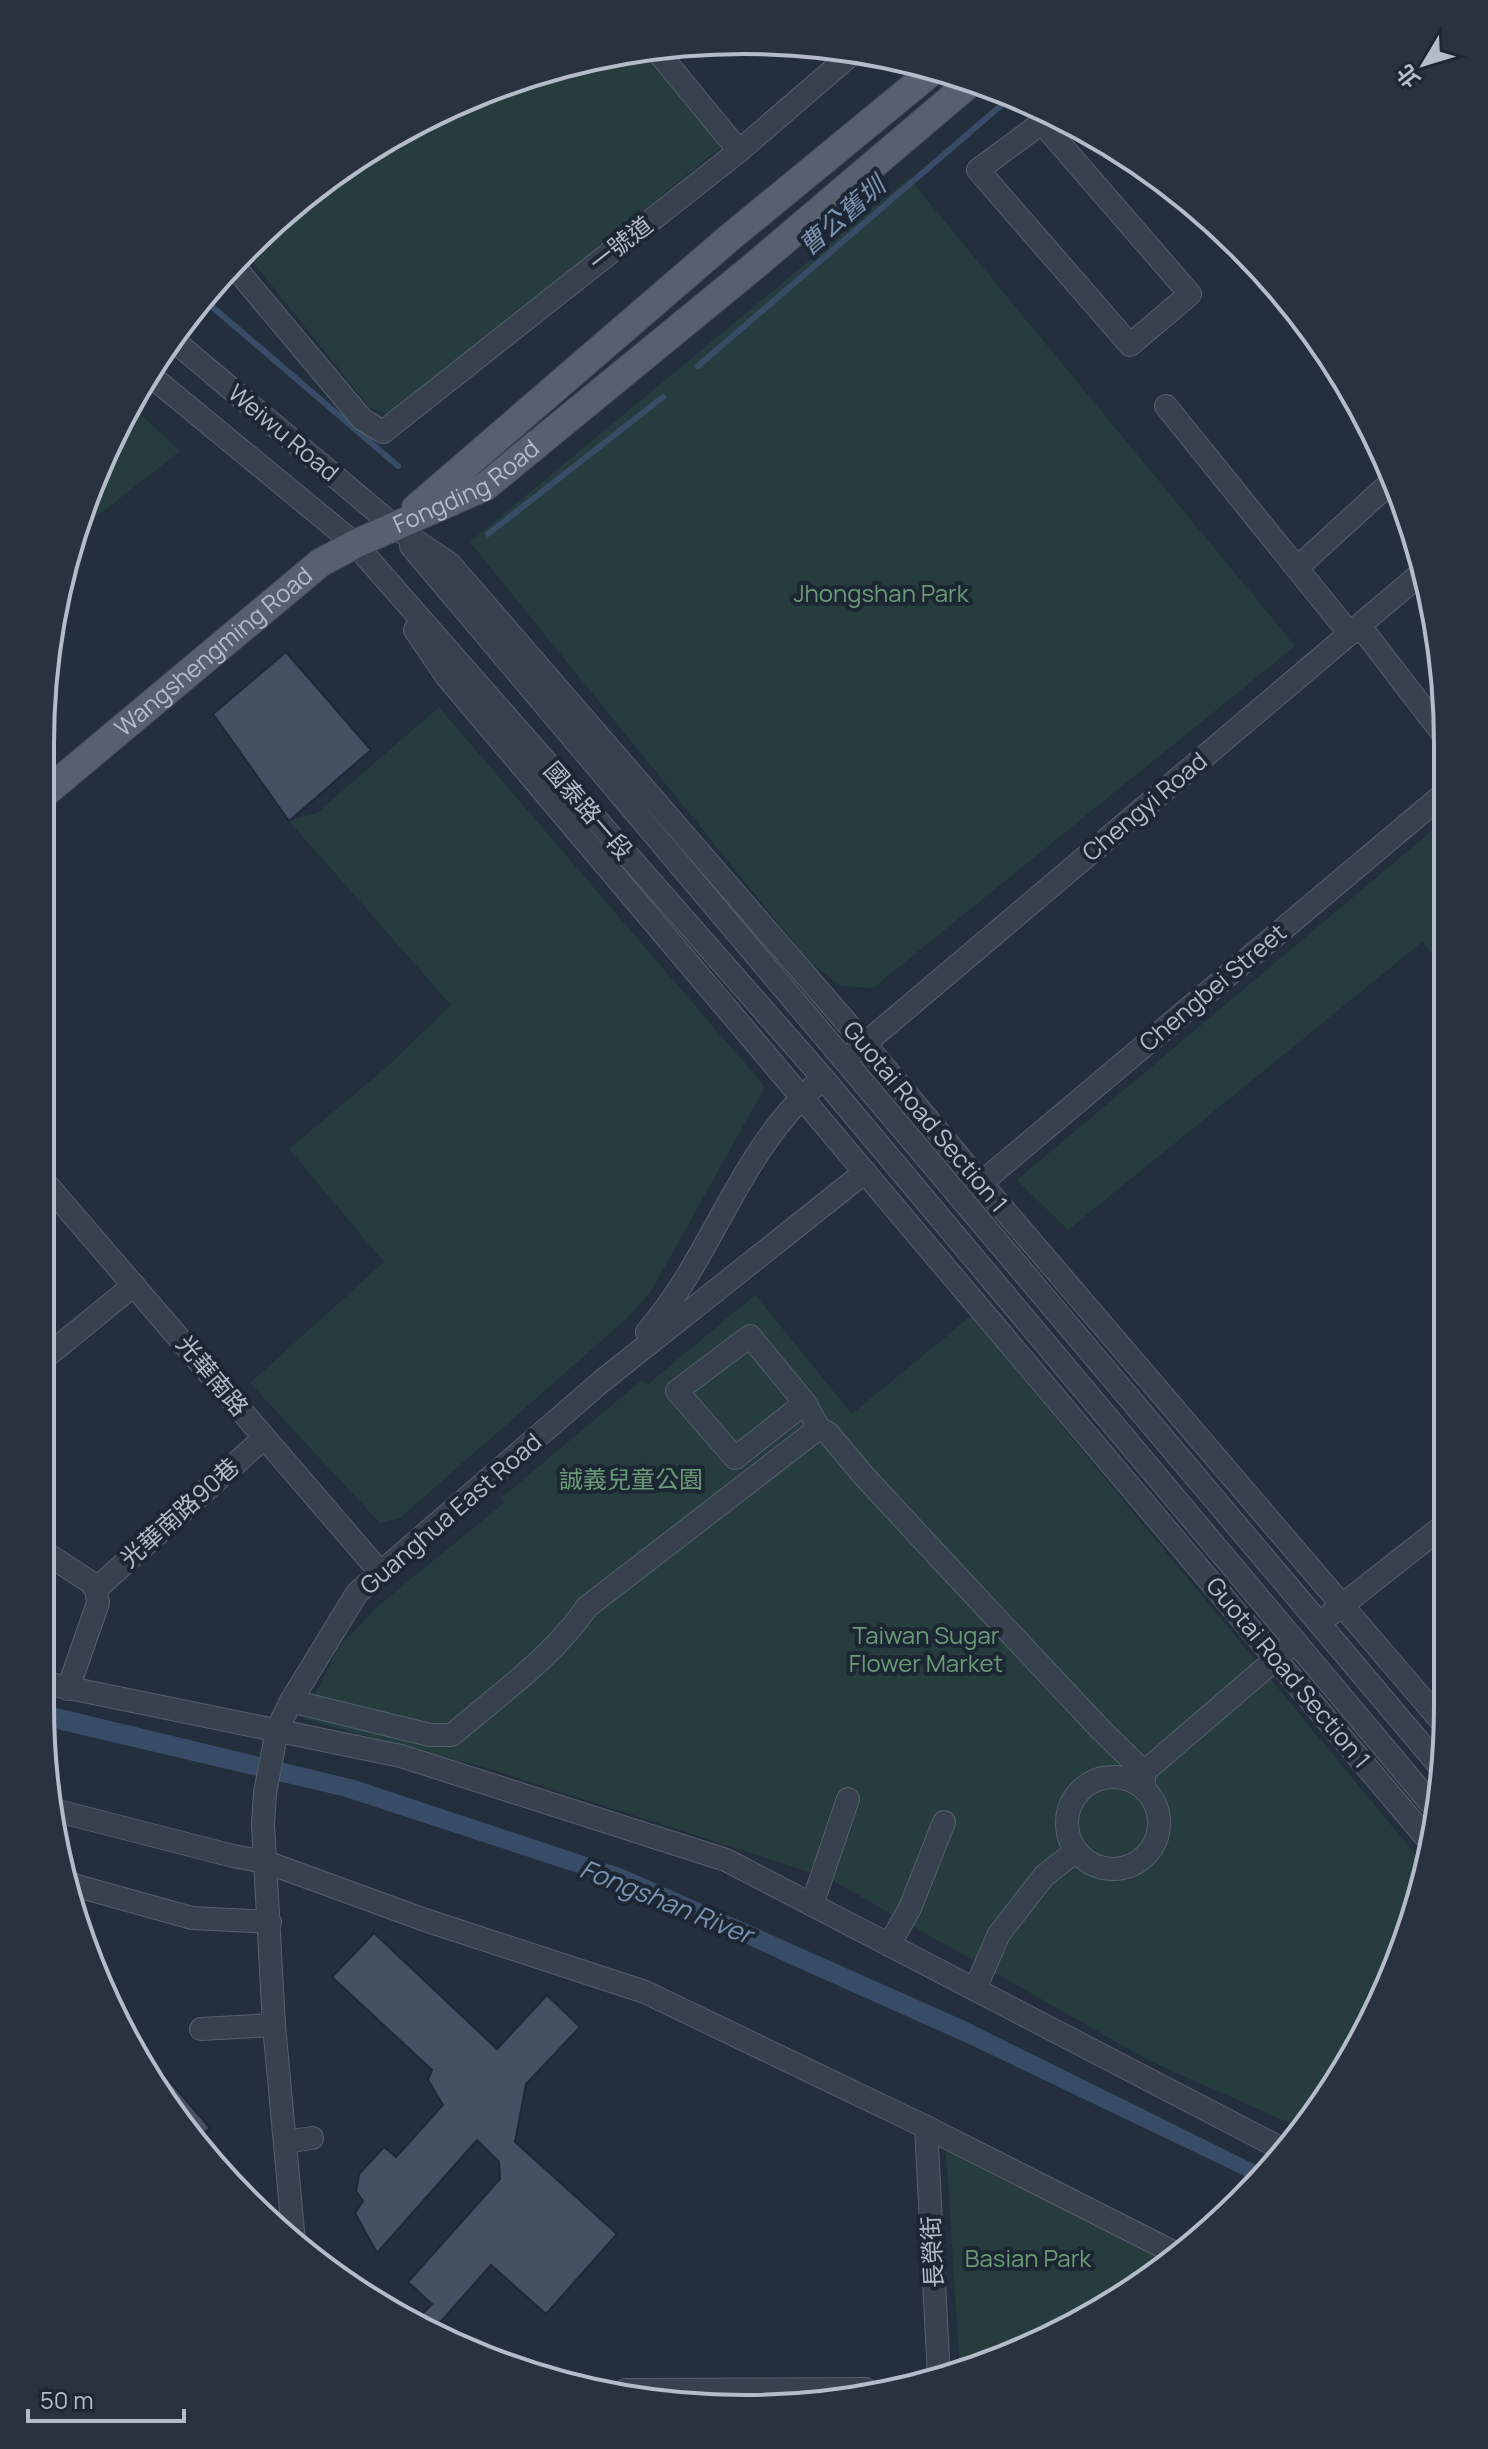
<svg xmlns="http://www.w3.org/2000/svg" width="1488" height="2449" font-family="Manrope,'Noto Sans TC',sans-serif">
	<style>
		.green { fill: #263c3f }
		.water { fill: #394c67 }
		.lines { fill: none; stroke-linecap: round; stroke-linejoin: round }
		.stream { stroke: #394c67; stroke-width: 6 }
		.building { fill: #455162; stroke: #1f2835; stroke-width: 2 }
		.minor-casing { stroke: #565f6c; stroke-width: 24 }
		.major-casing { stroke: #414a57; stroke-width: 30 }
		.minor { stroke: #38414e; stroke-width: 22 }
		.major { stroke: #56606e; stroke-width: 28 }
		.labels { text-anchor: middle; stroke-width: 8; stroke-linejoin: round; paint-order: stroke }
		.street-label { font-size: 24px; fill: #b4bcc9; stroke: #1d2633 }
		.park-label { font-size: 24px; fill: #6b9a76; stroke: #1d2633 }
		.water-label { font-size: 26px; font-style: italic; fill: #7c92b1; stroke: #1d2633 }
		.rim { fill: none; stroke: #b4bcc9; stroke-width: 4 }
	</style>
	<rect width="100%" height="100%" fill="#242f3e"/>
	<g class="green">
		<path d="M641,49l80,98 -327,268 -24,-7 -125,-156 34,-37 113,-80 125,-57z"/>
		<path d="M909,178l386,468 -422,342 -33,-2 -31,-25 -339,-419z"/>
		<path d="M133,407l47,44 -102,80 15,-56z"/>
		<path d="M439,707l326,380 -115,206 -25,27 -225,198 -20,5 -130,-140 134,-121 -95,-113 98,-82 64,-62 -162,-184 28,-8z"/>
		<path d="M1446,819l-1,150 -23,-27 -354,288 -51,-50z"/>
		<path d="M755,1295l97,119 119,-98 453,549 -29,109 -90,156 -153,-68 -324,-184 -338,-109 -187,-50 35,-71 40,-42 126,-103 -3,-5 141,-118 5,5z"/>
		<path d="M945,2135l228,120 -38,35 -165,82 -10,1z"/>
	</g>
	<path class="water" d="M40,1704l315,76 268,89 340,151 301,149 -11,11 -284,-136 -186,-83 -144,-68 -297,-97 -298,-70z"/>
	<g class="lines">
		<g class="stream">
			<path d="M202,298l196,168"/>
			<path d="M698,366l314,-270"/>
			<path d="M488,534l175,-137"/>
		</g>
	</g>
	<g class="building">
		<path d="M286,652l85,98 -82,71 -76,-107z"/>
		<path d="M374,1933l123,116 50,-54 33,32 -54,57 -11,58 102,92 -71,80 -55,-49 -55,62 -14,-13 10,-10 -24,-22 92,-103 -1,-17 -22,-22 -100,113 -22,-40 8,-12 -7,-10 3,-17 25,-27 12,10 47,-52 -15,-25 4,-10 -100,-93z"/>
		<path d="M158,2068l52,60 -16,14 -9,-9 -32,-61z"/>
	</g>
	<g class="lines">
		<defs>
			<g id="minor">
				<path d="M653,46l86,105"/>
				<path d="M1042,123l148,171 -60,51 -152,-175 77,-57"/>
				<path d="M233,265l129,154 21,13 356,-281 115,-99"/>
				<path d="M172,339l223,188 55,37 415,480 116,139 461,539"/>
				<path d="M151,376l204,168 468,534 615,734"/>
				<path d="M1166,406l184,228"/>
				<path d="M411,546l1031,1223"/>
				<path d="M1297,568l94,-86"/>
				<path d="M1360,626l86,112"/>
				<path d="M415,630l32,47 983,1165"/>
				<path d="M855,1052l570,-482"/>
				<path d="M43,1180l337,392"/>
				<path d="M981,1183l465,-391"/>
				<path d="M647,1332c65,-75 91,-177 166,-245"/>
				<path d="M42,1360l92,-75"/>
				<path d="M805,1403l-70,55 -58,-67 73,-55 55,67 14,25 9,5 36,43 88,95 149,159 43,42"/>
				<path d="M41,1550l49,32 6,7 2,14 -30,86"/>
				<path d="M96,1589l168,-151"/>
				<path d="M1331,1614l112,-88"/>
				<path d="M40,1682l361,74 325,104 558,290"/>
				<path d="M291,1701l139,34h22c46,-40 100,-77 135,-128l232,-179"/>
				<circle cx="1113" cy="1823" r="46"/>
				<path d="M1144,1789v-17l141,-121"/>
				<path d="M58,1811l175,45 33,6 159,58 220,72 281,135 249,126"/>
				<path d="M70,1884l122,34 78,4"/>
				<path d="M812,1905l36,-106"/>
				<path d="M889,1945l21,-37 34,-86"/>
				<path d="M975,1989l24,-55 45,-58 32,-25"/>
				<path d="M201,2029l73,-4"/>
				<path d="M926,2127l13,250"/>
				<path d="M285,2142l27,-4"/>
				<path d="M294,2242l-20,-217 -11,-201 2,-31 12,-63 14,-29 66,-108 245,-212 263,-209"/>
				<path d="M626,2390l239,-1"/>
			</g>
			<g id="major">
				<path d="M416,508l312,-269 208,-171"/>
				<path id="s1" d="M45,793l275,-230 35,-19 131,-58 267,-219 219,-186"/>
			</g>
		</defs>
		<use href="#minor" class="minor-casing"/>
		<use href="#major" class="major-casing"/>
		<use href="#minor" class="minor"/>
		<use href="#major" class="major"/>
	</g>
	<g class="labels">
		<g class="street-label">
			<text transform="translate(621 244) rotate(-38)" y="8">一號道</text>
			<text transform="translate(283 433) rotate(40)" y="8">Weiwu Road</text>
			<text dy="8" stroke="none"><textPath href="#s1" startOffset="524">Fongding Road</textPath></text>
			<text dy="8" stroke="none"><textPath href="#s1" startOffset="220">Wangshengming Road</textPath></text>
			<text transform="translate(1145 807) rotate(-40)" y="8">Chengyi Road</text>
			<text transform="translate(588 811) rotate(49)" y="8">國泰路一段</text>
			<text transform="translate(1213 988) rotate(-40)" y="8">Chengbei Street</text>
			<text transform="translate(925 1117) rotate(50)" y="8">Guotai Road Section 1</text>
			<text transform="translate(212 1376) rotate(50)" y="8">光華南路</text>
			<text transform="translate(180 1513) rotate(-42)" y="8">光華南路90巷</text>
			<text transform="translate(451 1514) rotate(-41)" y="8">Guanghua East Road</text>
			<text transform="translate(1288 1673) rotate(50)" y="8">Guotai Road Section 1</text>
			<text transform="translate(933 2252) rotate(-93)" y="8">長榮街</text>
		</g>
		<g class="park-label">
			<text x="881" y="602">Jhongshan Park</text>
			<text x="631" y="1488">誠義兒童公園</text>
			<text x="926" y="1644">Taiwan Sugar<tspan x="926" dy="28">Flower Market</tspan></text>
			<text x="1028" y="2267">Basian Park</text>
		</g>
		<g class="water-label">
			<text transform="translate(842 216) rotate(-41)" y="9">曹公舊圳</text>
			<text transform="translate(666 1902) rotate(22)" y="9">Fongshan River</text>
		</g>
	</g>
	<path d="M0 0H1488V2449H0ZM744 54H744A690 690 0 0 1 1434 744V1705A690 690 0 0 1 744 2395H744A690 690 0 0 1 54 1705V744A690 690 0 0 1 744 54Z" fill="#29323f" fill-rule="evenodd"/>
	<path class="rim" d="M744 54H744A690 690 0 0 1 1434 744V1705A690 690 0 0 1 744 2395H744A690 690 0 0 1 54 1705V744A690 690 0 0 1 744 54Z"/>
	<g transform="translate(1424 64) rotate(232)" stroke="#1d2633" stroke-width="6" paint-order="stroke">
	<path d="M0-6L14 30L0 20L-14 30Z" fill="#b4bcc9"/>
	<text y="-12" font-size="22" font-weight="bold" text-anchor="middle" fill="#b4bcc9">北</text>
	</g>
	<path d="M28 2409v12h156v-12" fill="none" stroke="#b4bcc9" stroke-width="4"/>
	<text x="40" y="2409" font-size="24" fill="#b4bcc9" stroke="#1d2633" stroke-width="6" paint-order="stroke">50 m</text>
</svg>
